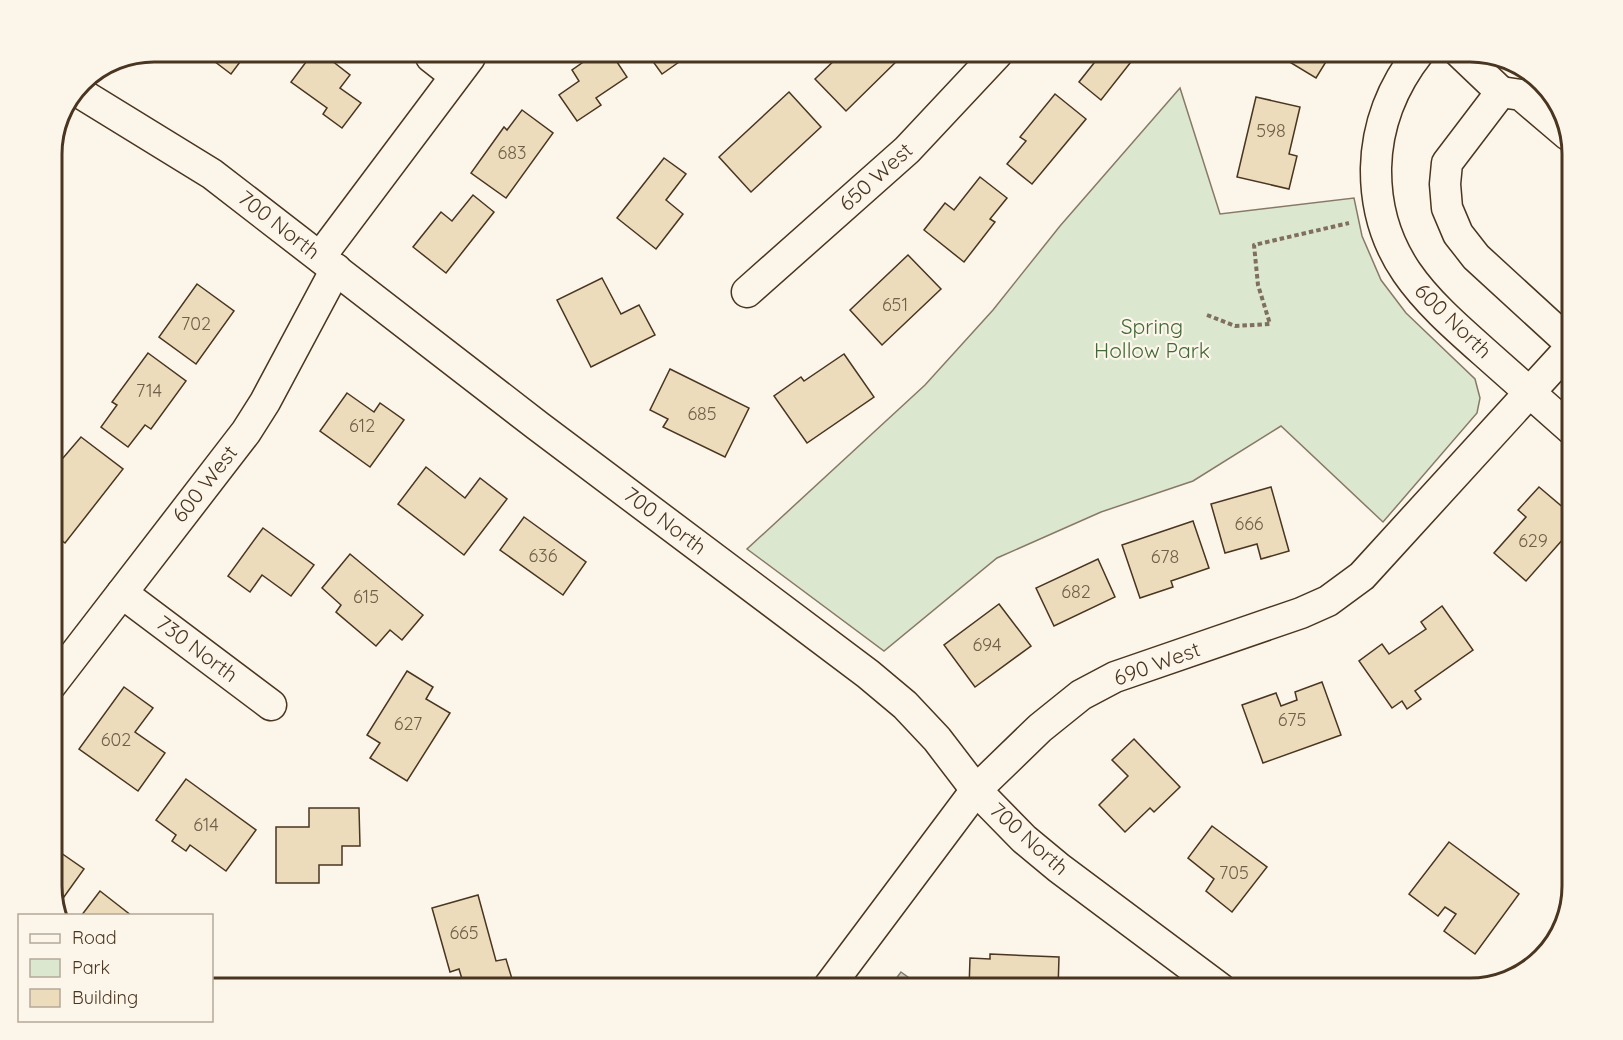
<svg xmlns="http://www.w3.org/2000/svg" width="1623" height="1040" font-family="Quicksand,sans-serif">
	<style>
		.green { fill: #dce7d0; stroke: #887966; stroke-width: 1.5 }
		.water { fill: #c9cecd; stroke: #887966; stroke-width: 1.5 }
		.building { fill: #ecdcbc; stroke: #4a3520; stroke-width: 1.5 }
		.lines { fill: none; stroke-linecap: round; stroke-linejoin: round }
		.minor-casing { stroke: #4a3520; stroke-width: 33 }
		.path { stroke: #7f6f5c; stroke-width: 4; stroke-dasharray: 4.5 3; stroke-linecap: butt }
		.minor { stroke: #fbf6e9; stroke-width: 30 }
		.labels { text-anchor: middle; stroke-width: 4.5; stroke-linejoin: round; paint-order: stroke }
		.number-label { font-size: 18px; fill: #725f47 }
		.street-label { font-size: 21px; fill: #4a3520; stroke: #fbf6e9 }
		.park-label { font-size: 21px; fill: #436837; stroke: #fbf6e9 }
		.rim { fill: none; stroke: #4a3520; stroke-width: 3 }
	</style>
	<rect width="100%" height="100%" fill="#fbf6e9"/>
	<path class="green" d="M1180,88l40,126 134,-16 8,38 19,44 25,33 69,66 5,19 -3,15 -94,109 -102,-96 -88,55 -92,31 -104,46 -113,93 -137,-102 178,-164 68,-75 67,-84z"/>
	<path class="water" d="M901,972l15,11 -5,6h-23z"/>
	<g class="building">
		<path d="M1273,52h59l-16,26z"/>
		<path d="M1138,53l-37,47 -22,-18 15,-19 -10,-10z"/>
		<path d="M904,54l-58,57 -31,-32 25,-24z"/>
		<path d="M689,55l-27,19 -13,-18z"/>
		<path d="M592,56h21l14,21 -31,21 5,7 -24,16 -18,-26 20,-14 -7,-11z"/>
		<path d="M327,57l23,18 -10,13 21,15 -19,25 -19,-14 4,-6 -36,-26 18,-24z"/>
		<path d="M210,58h33l-12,16z"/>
		<path d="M789,92l32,35 -70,65 -32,-35z"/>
		<path d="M1055,94l31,25 -54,65 -25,-20 19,-23 -6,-4z"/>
		<path d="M1256,97l44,10 -11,47 8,2 -8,33 -52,-12z"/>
		<path d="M522,110l31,23 -47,65 -35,-25 33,-46 3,3z"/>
		<path d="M664,158l22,16 -20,26 17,14 -27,35 -39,-31z"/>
		<path d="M980,177l27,21 -17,21 5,3 -31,40 -40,-32 21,-27 9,7z"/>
		<path d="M473,195l21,17 -48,61 -33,-26 28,-35 11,9z"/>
		<path d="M908,255l33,34 -59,56 -32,-35z"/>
		<path d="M602,278l19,36 18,-9 16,30 -64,32 -34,-67z"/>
		<path d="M197,284l37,27 -38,53 -37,-27z"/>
		<path d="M148,353l38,28 -35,48 -6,-4 -17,22 -27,-20 16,-22 -5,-3z"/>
		<path d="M844,354l30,43 -67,46 -33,-47 27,-19 3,4z"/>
		<path d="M670,369l79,39 -24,49 -62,-30 5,-8 -18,-9z"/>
		<path d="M347,393l27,19 6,-9 24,17 -34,47 -50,-36z"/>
		<path d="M81,437l42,32 -58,74 -14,-11v-60z"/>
		<path d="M426,467l39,31 15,-20 27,21 -43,56 -66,-51z"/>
		<path d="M1271,487l18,64 -28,8 -4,-15 -32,9 -14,-49z"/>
		<path d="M1539,487l33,28v14l-46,52 -32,-28 32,-36 -8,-7z"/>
		<path d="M524,517l62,45 -23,33 -63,-45z"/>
		<path d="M1193,521l16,47 -38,13 2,6 -33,11 -18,-53z"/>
		<path d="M263,528l51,37 -23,31 -29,-21 -12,17 -22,-16z"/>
		<path d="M350,554l73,61 -21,25 -12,-10 -14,16 -40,-34 5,-7 -19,-17z"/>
		<path d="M1098,559l17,38 -61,29 -18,-38z"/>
		<path d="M999,604l32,42 -56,41 -31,-42z"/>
		<path d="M1442,606l31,44 -58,41 6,8 -14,10 -5,-8 -10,7 -33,-47 23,-17 7,10 37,-25 -5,-7z"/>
		<path d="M407,671l26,16 -7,12 24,14 -43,68 -37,-23 10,-15 -13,-8z"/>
		<path d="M1322,682l19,53 -78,28 -21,-58 34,-12 5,13 16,-6 -2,-8z"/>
		<path d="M124,687l29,21 -18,24 30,21 -27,38 -59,-42z"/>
		<path d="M1134,739l46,48 -26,25 -4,-4 -25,24 -26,-27 29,-29 -16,-16z"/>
		<path d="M186,779l70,51 -30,41 -36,-26 -4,6 -14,-10 4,-6 -20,-15z"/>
		<path d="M309,808h50l1,38h-18v19h-23v18h-43v-56h33z"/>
		<path d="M1212,826l55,41 -35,45 -26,-21 8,-12 -26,-21z"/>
		<path d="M1449,842l70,52 -44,60 -31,-23 12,-17 -11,-7 -7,9 -29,-22z"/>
		<path d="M51,846l33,23 -28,39 -5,-15z"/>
		<path d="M100,891l32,25h-51z"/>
		<path d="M478,895l18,66 10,-2 9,30h-50l-6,-20 -9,3 -18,-64z"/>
		<path d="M990,954l69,3 -1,32h-89l1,-31 20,1z"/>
	</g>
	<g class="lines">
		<defs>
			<g id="minor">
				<path d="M1420,51c-27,34 -43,73 -44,117 -1,87 47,130 108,184 29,26 59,52 88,78"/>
				<path d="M1458,51l43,41 -54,71 -2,21 2,24 11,26 18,23 96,88"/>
				<path d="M431,57l23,18"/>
				<path d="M77,91l135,83 326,252 330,248 37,31 32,34 39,51 48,49 35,29 162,121"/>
				<path d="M1501,92l20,3 47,40"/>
				<path d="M320,257l150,-200"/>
				<path d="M747,292l160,-142 90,-96"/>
				<path d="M122,593l149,112"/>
				<path d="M51,685l195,-253 19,-30 71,-133"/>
				<path d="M827,989l149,-199 64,-62 41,-33 34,-18 186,-64 27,-12 34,-25 210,-230"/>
			</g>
		</defs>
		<use href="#minor" class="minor-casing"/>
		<path class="path" d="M1207,315l28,11 35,-2 -12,-39 -4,-40 95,-22"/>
		<use href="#minor" class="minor"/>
	</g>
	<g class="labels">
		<g class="number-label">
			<text x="1271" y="137">598</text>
			<text x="512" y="159">683</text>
			<text x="895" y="311">651</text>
			<text x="196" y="330">702</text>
			<text x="149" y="397">714</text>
			<text x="702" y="420">685</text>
			<text x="362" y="432">612</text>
			<text x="1249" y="530">666</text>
			<text x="1533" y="547">629</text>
			<text x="543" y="562">636</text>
			<text x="1165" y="563">678</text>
			<text x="1076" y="598">682</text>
			<text x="366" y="603">615</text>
			<text x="987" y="651">694</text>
			<text x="1292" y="726">675</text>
			<text x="408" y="730">627</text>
			<text x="116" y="746">602</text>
			<text x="206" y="831">614</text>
			<text x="1234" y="879">705</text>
			<text x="464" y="939">665</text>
		</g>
		<g class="street-label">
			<text transform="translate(876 177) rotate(-42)" y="7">650 West</text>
			<text transform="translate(279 225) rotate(38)" y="7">700 North</text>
			<text transform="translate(1453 321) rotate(44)" y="7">600 North</text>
			<text transform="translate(205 484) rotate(-52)" y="7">600 West</text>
			<text transform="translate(665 521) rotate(37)" y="7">700 North</text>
			<text transform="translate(197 649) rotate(37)" y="7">730 North</text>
			<text transform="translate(1157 664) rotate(-20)" y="7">690 West</text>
			<text transform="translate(1029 839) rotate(42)" y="7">700 North</text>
		</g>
		<g class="park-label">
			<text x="1152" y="334">Spring<tspan x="1152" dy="24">Hollow Park</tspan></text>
		</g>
	</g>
	<path d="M0 0H1623V1040H0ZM154 62H1470A92 92 0 0 1 1562 154V886A92 92 0 0 1 1470 978H154A92 92 0 0 1 62 886V154A92 92 0 0 1 154 62Z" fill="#fbf6e9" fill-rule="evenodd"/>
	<path class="rim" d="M154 62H1470A92 92 0 0 1 1562 154V886A92 92 0 0 1 1470 978H154A92 92 0 0 1 62 886V154A92 92 0 0 1 154 62Z"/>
	<rect x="18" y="914" width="195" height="108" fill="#fbf6e9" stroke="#b4a999" stroke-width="1.5"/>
	<rect x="30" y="934" width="30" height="9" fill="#fbf6e9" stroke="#b4a999" stroke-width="1.5"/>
	<text x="72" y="944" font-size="18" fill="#4a3520">Road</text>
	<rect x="30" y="959" width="30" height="18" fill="#dce7d0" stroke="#b4a999" stroke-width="1.5"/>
	<text x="72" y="974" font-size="18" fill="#4a3520">Park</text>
	<rect x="30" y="989" width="30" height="18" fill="#ecdcbc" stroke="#b4a999" stroke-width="1.5"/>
	<text x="72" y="1004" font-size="18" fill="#4a3520">Building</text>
</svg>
